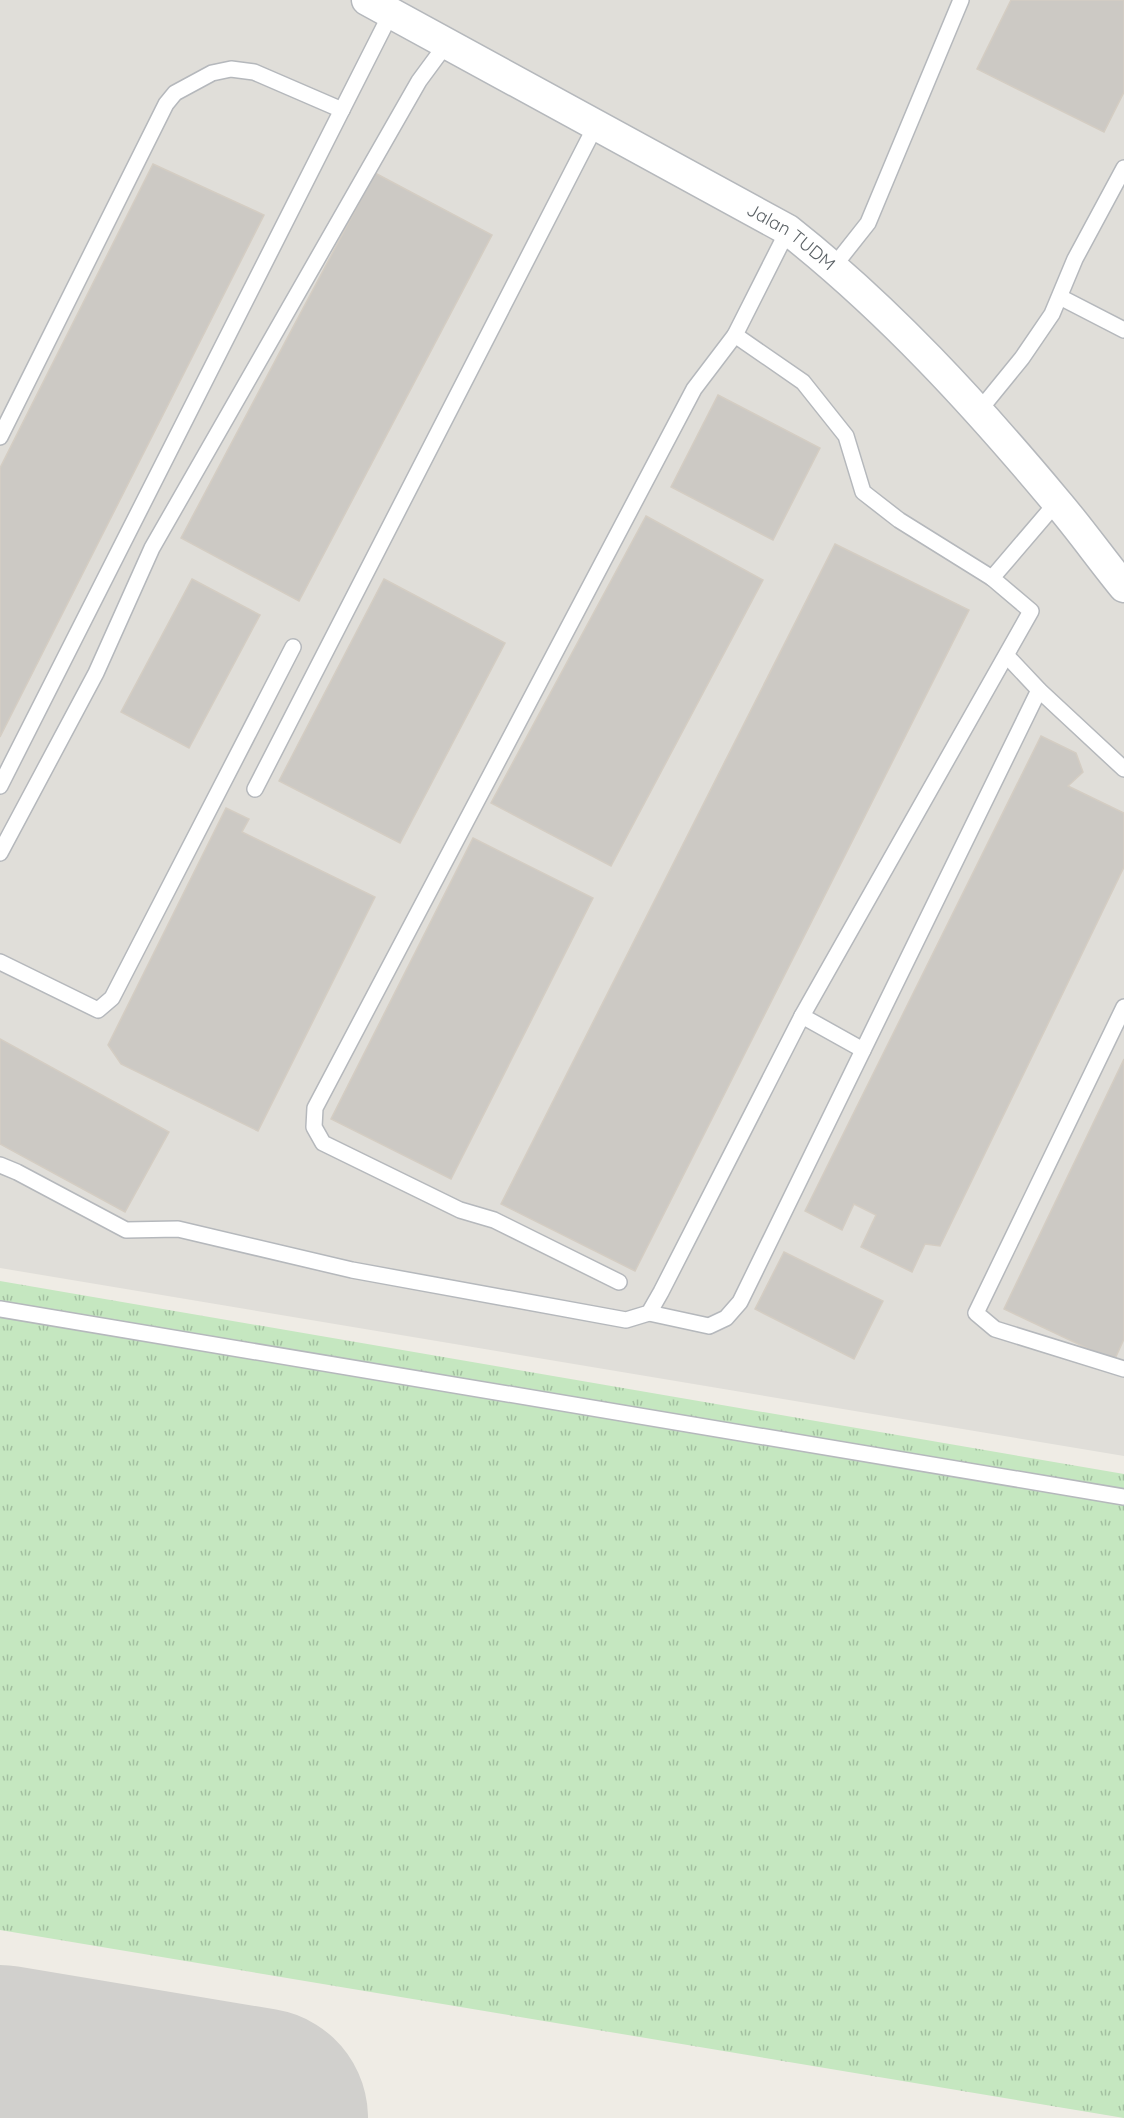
<svg xmlns="http://www.w3.org/2000/svg" width="1124" height="2118" font-family="Quicksand,sans-serif">
	<style>
		.industrial { fill: #e0ded9 }
		.grass { fill: url(#grass-tufts) }
		.lines { fill: none; stroke-linecap: round; stroke-linejoin: round }
		.runway { stroke: #d1d0cd; stroke-width: 220 }
		.building { fill: #ccc9c4; stroke: #d4cdc3; stroke-width: 1.5 }
		.service-casing { stroke: #b5b8bc; stroke-width: 18 }
		.minor-casing { stroke: #b5b8bc; stroke-width: 33 }
		.service { stroke: #fff; stroke-width: 15 }
		.minor { stroke: #fff; stroke-width: 30 }
		.labels { text-anchor: middle; stroke-width: 4.5; stroke-linejoin: round; paint-order: stroke }
		.street-label { font-size: 18px; fill: #5c6266; stroke: #fff }
	</style>
	<defs>
		<pattern id="grass-tufts" width="24" height="20" patternUnits="userSpaceOnUse" patternTransform="scale(1.5)"><rect width="24" height="20" fill="#c5e7c0"/><path d="M3 7l-1-3M5 7V3M7 7l1-3M15 17l-1-3M17 17v-4M19 17l1-3" fill="none" stroke="#a3bfa0"/></pattern>
	</defs>
	<rect width="100%" height="100%" fill="#efece5"/>
	<path class="industrial" d="M0,0h1124v1456l-1124,-188z"/>
	<path class="grass" d="M0,1281l1124,193v644l-1124,-188z"/>
	<g class="lines">
		<path class="runway" d="M0,2075l258,43"/>
	</g>
	<g class="building">
		<path d="M1011,0h113v92l-20,40 -127,-63z"/>
		<path d="M153,164l111,51 -264,522v-269z"/>
		<path d="M375,173l117,62 -193,366 -118,-63z"/>
		<path d="M718,395l102,53 -47,92 -102,-53z"/>
		<path d="M646,516l117,64 -152,286 -120,-63z"/>
		<path d="M835,544l134,66 -334,661 -134,-67z"/>
		<path d="M192,579l68,36 -71,133 -68,-36z"/>
		<path d="M384,579l121,64 -105,200 -121,-62z"/>
		<path d="M1041,736l35,17 7,19 -15,14 56,27v54l-184,379 -15,-2 -13,28 -51,-25 15,-32 -22,-11 -12,26 -37,-19z"/>
		<path d="M226,808l23,11 -7,13 133,65 -117,234 -137,-67 -13,-19z"/>
		<path d="M473,838l120,60 -142,281 -120,-60z"/>
		<path d="M0,1039l169,93 -44,80 -125,-68z"/>
		<path d="M1124,1059v280l-10,22 -110,-52z"/>
		<path d="M784,1252l99,49 -29,58 -99,-50z"/>
	</g>
	<g class="lines">
		<defs>
			<g id="service">
				<path d="M834,266l34,-43 93,-223"/>
				<path d="M1060,297l64,33"/>
				<path d="M735,335l68,47 43,54 17,56 36,28 93,58"/>
				<path d="M978,412l44,-54 30,-44 23,-55 49,-91"/>
				<path d="M0,437l166,-333 9,-11 37,-20 19,-4 23,3 88,38"/>
				<path d="M1007,656l32,34 85,79"/>
				<path d="M0,786l391,-773"/>
				<path d="M255,789l341,-664"/>
				<path d="M0,853l96,-180 56,-125 267,-467 28,-38"/>
				<path d="M0,962l98,48 14,-12 181,-351"/>
				<path d="M1124,1007l-148,306 19,16 129,40"/>
				<path d="M802,1016l61,34"/>
				<path d="M0,1165l17,7 109,58 52,-1 174,41 274,50 23,-7 12,-21 141,-276 229,-405 -39,-33 65,-76"/>
				<path d="M619,1282l-125,-62 -34,-10 -137,-67 -9,-16 1,-19 379,-719 41,-54 53,-105"/>
				<path d="M0,1309l1124,188"/>
				<path d="M649,1313l60,13 17,-8 14,-16 299,-612"/>
			</g>
			<g id="minor">
				<path id="s1" d="M367,0l421,230c100,79 187,174 268,271 24,28 45,58 68,86"/>
			</g>
		</defs>
		<use href="#service" class="service-casing"/>
		<use href="#minor" class="minor-casing"/>
		<use href="#service" class="service"/>
		<use href="#minor" class="minor"/>
	</g>
	<g class="labels">
		<g class="street-label">
			<text dy="6" stroke="none"><textPath href="#s1" startOffset="486">Jalan TUDM</textPath></text>
		</g>
	</g>
</svg>
